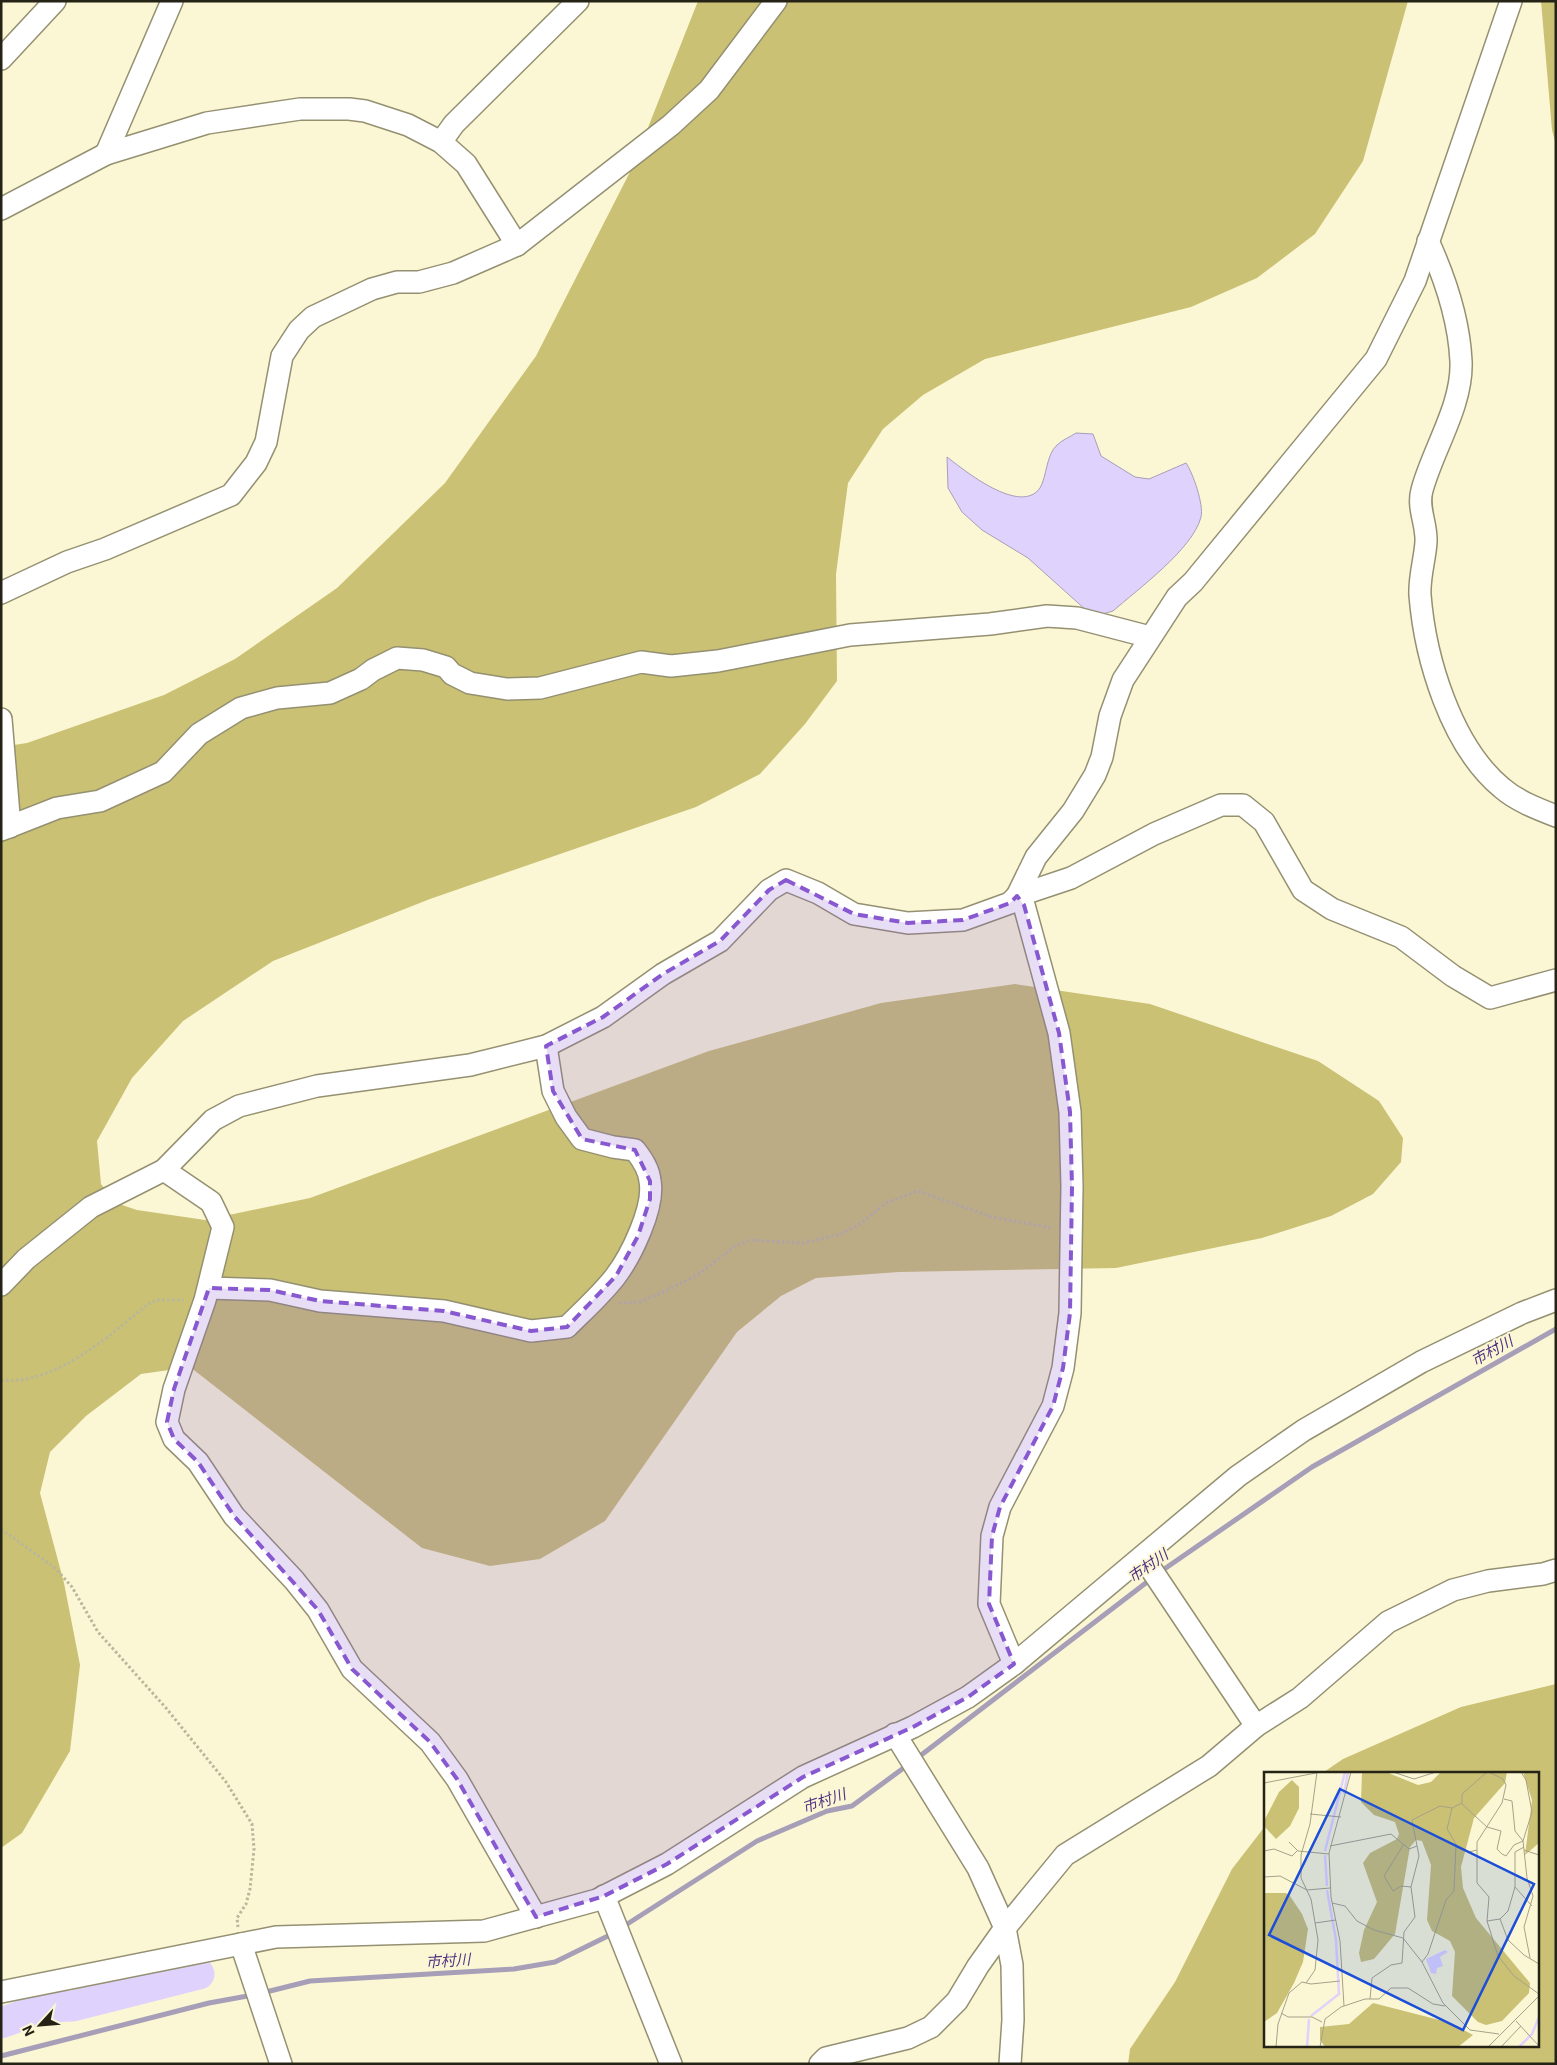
<svg xmlns="http://www.w3.org/2000/svg" width="1557" height="2065" font-family="Roboto,'Noto Sans JP',sans-serif">
	<style>
		.forest { fill: #cac174 }
		.water { fill: #dfd3fd; stroke: #a79eb8 }
		.lines { fill: none; stroke-linecap: round; stroke-linejoin: round }
		.stream { stroke: #a79eb8; stroke-width: 5 }
		.river { stroke: #dfd3fd; stroke-width: 31 }
		.minor-casing { stroke: #949071; stroke-width: 24 }
		.path { stroke: #b9b69b; stroke-width: 3; stroke-dasharray: 2.5 2.5; stroke-linecap: butt }
		.minor { stroke: #fff; stroke-width: 21 }
		.marked { fill: #8858d1; fill-opacity: 0.2; stroke: #8858d1; stroke-width: 4; stroke-dasharray: 10 6; stroke-linejoin: round }
		.labels { text-anchor: middle; stroke-width: 4; stroke-linejoin: round; paint-order: stroke }
		.water-label { font-size: 15px; font-style: italic; fill: #513281; stroke: #fbf7d5 }
		.inset-river { fill: none; stroke: #dfd3fd; stroke-width: 2.5 }
		.inset-road { fill: none; stroke: #a5a289; stroke-width: 1 }
		.view { fill: #1d4ed8; fill-opacity: 0.15; stroke: #1d4ed8; stroke-width: 2.5 }
		.inset-edge { fill: none; stroke: #242316; stroke-width: 2.5 }
	</style>
	<rect width="100%" height="100%" fill="#fbf7d5"/>
	<g class="forest">
		<path d="M698,1h710l-45,160 -48,73 -58,44 -66,29 -206,52 -62,36 -40,34 -35,54 -12,91 1,107 -32,43 -45,50 -64,33 -266,92 -157,62 -90,60 -51,57 -35,63 4,43 15,19 21,7 68,10 105,-22 399,-147 172,-48 134,-19 135,20 168,57 61,40 24,37 -2,24 -28,32 -42,22 -69,22 -146,30 -217,4 -83,6 -35,18 -44,36 -132,189 -65,38 -50,7 -68,-18 -232,-181 -49,7 -55,42 -36,36 -10,41 24,90 16,82 -10,86 -48,82 -21,15v-1101l26,-4 137,-48 71,-36 102,-71 108,-105 91,-127 96,-188z"/>
		<path d="M1541,1h15v144l-4,-15z"/>
		<path d="M1556,1684v380h-428l2,-15 45,-67 57,-113 34,-44v221h272v-272h-217l22,-15 118,-52z"/>
	</g>
	<path class="water" d="M1076,433l17,1 8,22 34,21 14,2 37,-16c7,10 18,42 15,54 -8,32 -63,72 -88,94l-14,4 -12,-4 -59,-53 -46,-28 -20,-18 -14,-24 -1,-31c17,13 73,59 93,31 7,-12 6,-33 17,-43 5,-5 13,-8 19,-12z"/>
	<g class="lines">
		<g class="stream">
			<path d="M1160,1572l152,-105 244,-138"/>
			<path d="M916,1759l235,-180"/>
			<path d="M621,1928l136,-87 70,-30 25,-5 57,-42"/>
			<path d="M262,1993l48,-12 204,-12 41,-7 59,-29"/>
			<path d="M1,2056l208,-53 44,-8"/>
		</g>
		<path class="river" d="M1,2023l45,-16 27,-1 126,-32"/>
		<defs>
			<g id="minor">
				<path d="M1,59l54,-58"/>
				<path d="M441,142l13,-18 124,-123"/>
				<path d="M106,154l66,-153"/>
				<path d="M1,209l105,-55 101,-31 93,-14h49l16,2 43,14 33,17 25,22 51,81"/>
				<path d="M1428,241c17,37 31,79 33,120 2,44 -28,88 -39,129 -5,18 5,34 4,52 -1,17 -7,35 -6,53 5,63 31,151 82,193 15,13 36,21 54,28"/>
				<path d="M1,593l66,-31 38,-13 126,-54 25,-32 10,-21 16,-86 17,-26 14,-13 59,-28 25,-7h22l34,-9 64,-28 154,-120 38,-35 67,-89"/>
				<path d="M1,719l9,108"/>
				<path d="M1,830l56,-22 43,-7 63,-29 36,-38 42,-26 36,-10 53,-5 31,-14 12,-9 24,-12 26,2 23,7 6,7 18,9 37,6 33,-1 101,-26 30,4 47,-5 132,-26 140,-11 57,-8 30,2 73,19"/>
				<path d="M1017,896l54,-18 83,-44 67,-29h22l21,17 39,68 29,19 69,28 52,39 37,22 66,-18"/>
				<path d="M164,1170l47,32 12,25 -18,73 -31,89 -7,33 7,17 24,23 36,54 60,64 24,30 34,59 78,73 27,37 79,138"/>
				<path d="M1,1285l25,-26 65,-52 73,-37 49,-50 26,-14 78,-20 153,-21 76,-19 57,-29 60,-43 57,-33 49,-51 17,-10 32,13 36,21 54,9 55,-3 47,-17 7,-7 19,-39 37,-46 22,-36 7,-18 8,-41 13,-36 54,-83 16,-15 183,-223 39,-78 96,-280"/>
				<path d="M209,1288l61,2 50,11 124,10 87,20 36,-4c16,-16 34,-32 48,-50 16,-21 40,-70 35,-96 -1,-12 -8,-22 -15,-31l-22,-3 -31,-8 -16,-22 -13,-26 -7,-45"/>
				<path d="M1143,1557l113,169"/>
				<path d="M1014,1664l-25,-60 3,-68 8,-29 53,-101 10,-38 7,-55 2,-127 -2,-74 -11,-79 -35,-128 -7,-9"/>
				<path d="M895,1734l83,134 27,60 7,37 1,55 -3,44"/>
				<path d="M604,1896l67,168"/>
				<path d="M241,1944l40,120"/>
				<path d="M1,1992l275,-55 208,-6 113,-31 70,-36 136,-87 110,-50 55,-30 46,-33 224,-188 66,-46 117,-68 101,-49 34,-13"/>
				<path d="M820,2064l6,-6 82,-20 23,-11 26,-26 21,-35 27,-38 60,-73 144,-89 47,-40 44,-28 88,-76 65,-32 35,-9 55,-7 13,-4"/>
			</g>
		</defs>
		<use href="#minor" class="minor-casing"/>
		<g class="path">
			<path d="M619,1303l21,-1 21,-9 35,-17 39,-30 15,-6 53,3 38,-9 22,-12 23,-19 32,-12 74,26 61,11"/>
			<path d="M1,1380c54,6 109,-45 147,-76l9,-4h27"/>
			<path d="M1,1529l54,39 17,19 26,45 68,76 60,74 26,42 2,25 -4,40 -4,15 -9,14 1,9"/>
		</g>
		<use href="#minor" class="minor"/>
	</g>
	<path class="marked" d="M786,880l68,34 54,9 55,-3 47,-17 7,-7 7,9 35,128 11,79 2,74 -2,127 -7,55 -10,38 -53,101 -8,29 -3,68 25,60 -46,33 -55,30 -110,50 -136,87 -63,32 -68,21 -79,-138 -27,-37 -78,-73 -34,-59 -84,-94 -36,-54 -24,-23 -7,-17 7,-33 35,-101 61,2 50,11 124,10 87,20 36,-4 49,-51 22,-40 12,-37v-18l-15,-31 -53,-11 -29,-48 -7,-45 57,-29 60,-43 57,-33 49,-51z"/>
	<g class="labels">
		<g class="water-label">
			<text transform="translate(1492 1351) rotate(-29)" y="5">市村川</text>
			<text transform="translate(1148 1566) rotate(-35)" y="5">市村川</text>
			<text transform="translate(824 1801) rotate(-19)" y="5">市村川</text>
			<text transform="translate(448 1961) rotate(-4)" y="5">市村川</text>
		</g>
	</g>
	<g transform="translate(1264 1772)">
		<rect width="275" height="275" fill="#fbf7d5"/>
		<path d="M98,0h24l32,13 13,-3 10,-10h66l-2,11 -31,35 -13,49 2,21 13,30 54,65 -1,10 -27,28 -16,4 -8,-3 -26,-26 3,-44 -5,-11 -18,-10 -5,-11 4,-55 -9,-24 -6,-1 -6,7 -15,87 -21,25 -13,3 -2,-9 5,-23 13,-28 -14,-39 7,-10 27,-14 2,-5 -4,-12 -21,-7 -13,-13zM259,0h16v71l-14,12 7,-55zM28,8l7,7v21l-9,18 -14,13 -12,-13v-5l15,-29zM0,121h22l4,3 12,18 6,15 -5,33 -9,21 -17,30 -13,9zM109,231l78,20 22,12 -15,12h-133l-5,-7v-13l29,-3z" fill="#cac174"/>
		<path d="M181,178l3,2 -8,5 3,9 -6,2 -1,6 -5,-1 -5,-14z" fill="#dfd3fd"/>
		<path class="inset-river" d="M80,22l4,-22M61,79l20,-79M61,83l2,31M47,244l28,-22 -3,-54 -9,-50M43,275l2,-28M255,275l13,-13 7,-17"/>
		<path class="inset-road" d="M129,0l21,7 22,-7M223,0l-25,22v10l25,23 14,4 -4,18 5,5 4,2 8,-11 9,-4M225,0l14,7 3,6 -4,18 -25,39v41l12,14 -2,24 11,35 16,20 25,18M257,0l5,8 6,32 -9,29 4,37 6,18 -9,31 6,31M0,11l57,-11M240,27l8,2 3,30 8,10M46,42l31,3M25,70l9,9 31,3M140,72l-20,32 9,15 8,-5 10,1M66,74l61,-12 18,15 8,-3M192,75l13,5 8,-2M260,78l15,5M0,79l10,-2 18,7 5,-5M0,105l16,-1 27,14 23,-2M251,115l17,19M68,131l13,3 12,15 17,9 29,8 19,24 21,41 27,27 29,4M236,147l8,21 16,15 15,9M223,149l13,-2 8,-8 7,-24v-35l9,-5M51,151l21,-3M158,190l6,-8 18,-54 8,-9 2,-47 -9,-15 5,-21M42,211l9,-13 3,-30 -7,-41 -10,-21v-23l9,-31 7,-52M106,227l2,-21 19,-13 11,-2 2,-31 11,-15 -4,-30 8,-31 -7,-36 28,-14 12,2 10,-5M80,234l-4,-65 -9,-44 -2,-44 22,-81M17,241l7,4h24l10,5M252,249l23,25M12,275l2,-23 11,-31 13,-11 9,2 29,-3M56,275l5,-28 16,-12 24,-8h14l12,-11h17l25,16 12,2M224,275l51,-51M237,275l20,-21"/>
		<path class="view" d="M76,17l194,95 -71,146 -194,-95z"/>
		<rect width="275" height="275" class="inset-edge"/>
	</g>
	<rect width="1557" height="2065" fill="none" stroke="#242316" stroke-width="5"/>
	<g transform="translate(40 2025) rotate(244)" stroke="#fbf7d5" stroke-width="4" paint-order="stroke">
	<path d="M0-4L9 19L0 12L-9 19Z" fill="#242316"/>
	<text y="-8" font-size="14" font-weight="bold" text-anchor="middle" fill="#242316">N</text>
	</g>
</svg>
